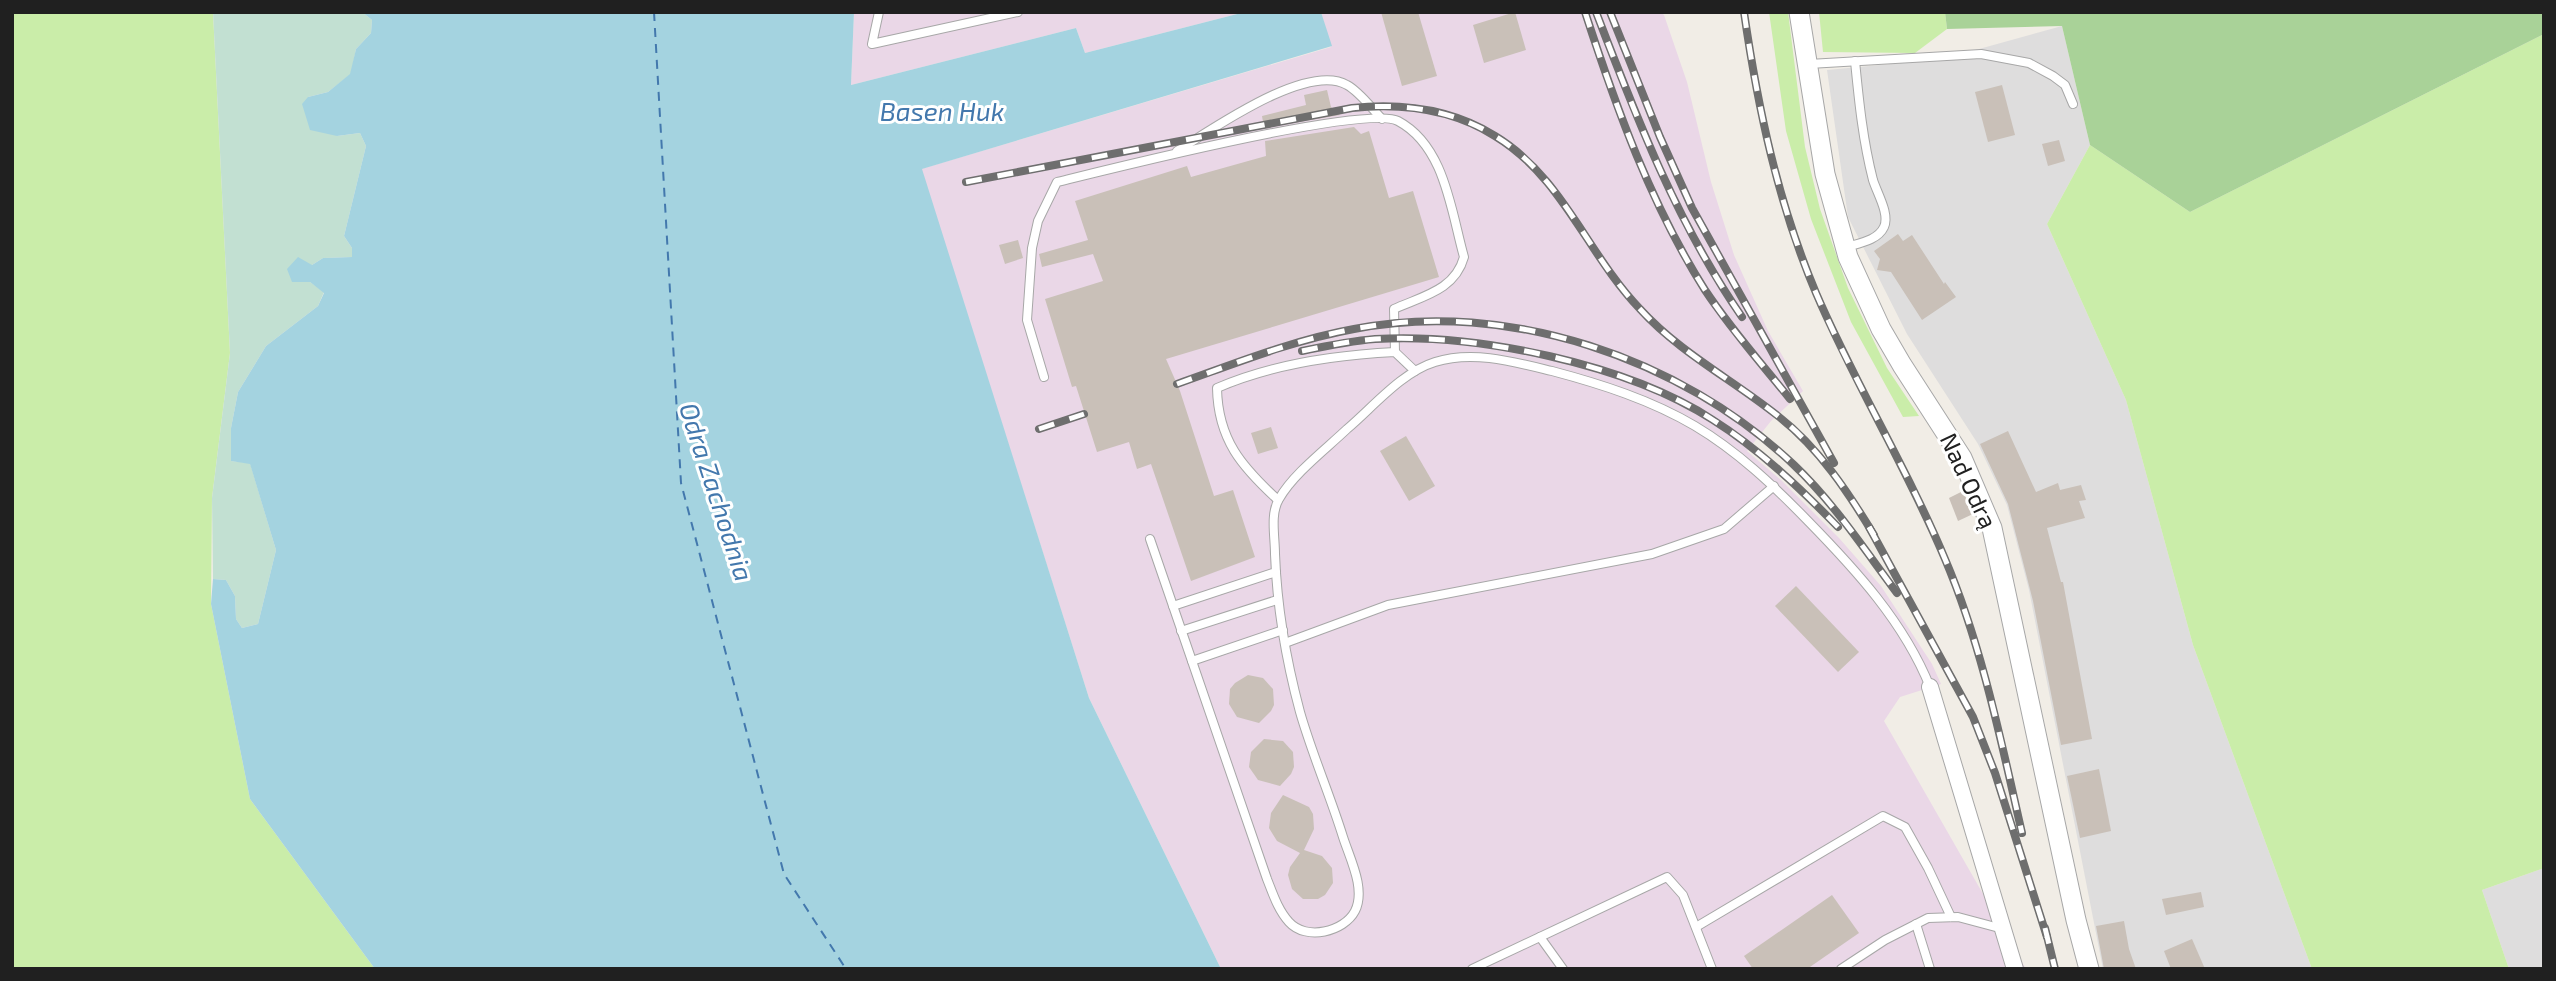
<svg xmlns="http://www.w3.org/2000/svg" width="2556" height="981" font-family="'Exo 2',sans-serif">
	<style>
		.residential { fill: #dedddd }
		.industrial { fill: #ead7e7 }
		.grass { fill: #caeda9 }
		.forest { fill: #a9d298 }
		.wetland { fill: #c2e0d2 }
		.water { fill: #a4d3e0 }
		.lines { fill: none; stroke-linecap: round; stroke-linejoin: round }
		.ferry { stroke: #4378ad; stroke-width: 2; stroke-dasharray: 9 7; stroke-linecap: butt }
		.building { fill: #c9c0b8 }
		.service-casing { stroke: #a7a7a7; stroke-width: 10 }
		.minor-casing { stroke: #a7a7a7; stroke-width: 18 }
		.tertiary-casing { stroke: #a7a7a7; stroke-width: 21 }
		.service { stroke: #fff; stroke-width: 8 }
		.minor { stroke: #fff; stroke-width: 16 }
		.tertiary { stroke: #fff; stroke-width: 19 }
		.rail-casing { stroke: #6e6e6e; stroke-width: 8 }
		.rail { stroke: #fff; stroke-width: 5; stroke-dasharray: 16; stroke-linecap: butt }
		.labels { text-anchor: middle; stroke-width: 6; stroke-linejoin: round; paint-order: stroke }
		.street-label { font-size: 24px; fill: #202020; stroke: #fff }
		.water-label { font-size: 26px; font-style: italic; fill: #4378ad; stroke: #fff }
	</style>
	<rect width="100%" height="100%" fill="#f1ede6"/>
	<g class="residential">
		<path d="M2062,26l28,119 -43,79 79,176 67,245 119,324h-209l-74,-379 -22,-85 -29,-61 -71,-110 -59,-117 -21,-147 116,-11z"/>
		<path d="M2544,868v101h-35l-27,-79z"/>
	</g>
	<g class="industrial">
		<path d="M854,12h391l-160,41 -9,-25 -225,57z"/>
		<path d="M1321,12h340l3,3 23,67 24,100 23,73 34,76 35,60 -32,30 -24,30 34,29 58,58 42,48 51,78 9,20 -41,13 -16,24 142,248h-805l-132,-271 -168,-529 410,-122z"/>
	</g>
	<g class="grass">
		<path d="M12,12h201l17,341 -18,145 -1,106 39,195 125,170h-363z"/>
		<path d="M1769,12h19l17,135 15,62 28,79 39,80 32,48 -16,1 -52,-95 -40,-103 -25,-88z"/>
		<path d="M1819,12h126l2,17 -32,24 -92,-1z"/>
		<path d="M2544,34v834l-62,22 27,79h-197l-119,-324 -67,-245 -79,-176 43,-79 100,67z"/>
	</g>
	<path class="forest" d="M1945,12h599v22l-354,178 -100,-67 -28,-119 -115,3z"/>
	<path class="wetland" d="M213,12h149l10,8 -1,13 -15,16 -5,25 -23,18 -20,5 29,39 23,-3 6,13 -22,90 8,12 1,9 -30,1 -11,7 -2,17 14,10 -6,14 -52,40 -28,46 -7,36v33l19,2 26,87 -18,74 -16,4 -6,-9 -1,-23 -9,-16 -13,-1 -1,-81 18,-145z"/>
	<path class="water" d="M362,12h492l-3,73 225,-57 9,25 160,-41h76l11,34 -410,123 167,529 132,271h-846l-125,-170 -39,-195 2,-25 13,1 9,16 1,23 6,9 16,-4 18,-74 -26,-86 -19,-3v-33l7,-36 28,-46 52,-40 6,-13 -14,-11h-18l-5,-13 11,-12 14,8 11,-7 29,-1v-9l-8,-12 22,-90 -6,-13 -23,3 -27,-6 -8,-26 6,-7 20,-5 22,-18 6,-25 15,-16 1,-13z"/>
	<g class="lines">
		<path class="ferry" d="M654,12l27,471 103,391 62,95"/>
	</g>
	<g class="building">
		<path d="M1381,12h37l19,64 -35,10z"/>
		<path d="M1515,12l11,38 -42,13 -11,-38z"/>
		<path d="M2002,85l13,50 -27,7 -13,-50z"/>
		<path d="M1327,90l4,17 9,8 -76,13 -2,-12 44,-11 -2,-10z"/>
		<path d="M1354,127l7,7 8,-3 20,67 24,-7 26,86 -273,82 14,32 34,105 19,-6 22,67 -64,24 -40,-117 -14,5 -8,-27 -32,10 -21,-66 -4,1 -27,-88 58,-18 -10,-27 -51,13 -3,-13 49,-14 -13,-39 112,-35 4,11 75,-21 -1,-15z"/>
		<path d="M2059,140l6,21 -17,5 -6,-22z"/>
		<path d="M1898,234l5,7 9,-6 32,49 1,-2 11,15 -34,23 -31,-48 -14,-2 3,-11 -6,-8z"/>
		<path d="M1018,240l5,18 -18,6 -6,-19z"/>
		<path d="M1271,427l7,21 -20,6 -7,-21z"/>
		<path d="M2008,431l28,61 22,-9 2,7 21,-5 5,15 -7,1 6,17 -38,10 14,54h2l29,157 -31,6 -28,-144 -25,-97 -28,-60z"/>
		<path d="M1406,436l29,50 -26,15 -29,-50z"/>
		<path d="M1963,491l10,23 -15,7 -9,-23z"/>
		<path d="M1796,586l63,66 -21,20 -63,-66z"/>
		<path d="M1248,675l15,3 10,11 1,16 -3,6 -12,12 -22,-6 -8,-13 1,-15 5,-6z"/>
		<path d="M1264,739l19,2 10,11 1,15 -3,7 -11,12 -22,-6 -9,-13 2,-15z"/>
		<path d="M2099,769l12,62 -31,7 -13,-62z"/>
		<path d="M1283,795l26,12 4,7 1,15 -10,21 18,6 10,12 1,15 -8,12 -7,4h-15l-11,-10 -4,-14 2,-8 10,-14 -23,-12 -8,-13 2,-15z"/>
		<path d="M2201,892l3,15 -38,8 -4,-16z"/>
		<path d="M1832,895l27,38 -52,36h-54l-9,-13z"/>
		<path d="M2124,921l5,28 7,20h-32l-8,-43z"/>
		<path d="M2192,939l13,30h-34l-7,-18z"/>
	</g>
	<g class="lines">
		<defs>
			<g id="service">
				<path d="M879,12l-7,32 146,-32"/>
				<path d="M1809,64l172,-10 48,9 24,13 12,9 8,19"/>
				<path d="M1177,151c36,-22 130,-89 170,-66 13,7 25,24 35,34"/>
				<path d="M1847,247c13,-4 31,-7 37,-20 6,-13 -7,-34 -11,-47 -10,-39 -14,-78 -18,-119"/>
				<path d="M1044,377l-17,-57 5,-72 6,-27 19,-39c49,-12 310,-78 341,-61 47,25 53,90 66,136 -9,33 -41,39 -70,52l1,43"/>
				<path d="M1278,500c-36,-33 -60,-60 -61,-112 55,-24 118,-33 178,-36l20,19"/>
				<path d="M1150,539l117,340c6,15 11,31 22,43 17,19 55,10 66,-11 11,-22 -5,-52 -12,-74 -13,-42 -31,-83 -43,-125 -14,-52 -23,-105 -25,-158 0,-18 -5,-40 4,-55 14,-25 47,-50 68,-70 26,-22 55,-57 88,-67 38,-12 80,0 117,9 49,13 99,29 143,55 42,25 78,59 112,94 48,49 97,102 123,167"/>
				<path d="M1173,606l103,-34"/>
				<path d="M1181,631l96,-31"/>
				<path d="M1285,643l103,-38 264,-51 72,-25 50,-43"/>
				<path d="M1192,661l91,-31"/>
				<path d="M1916,924l14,45"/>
				<path d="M1696,927l187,-111 22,11 23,41 23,49"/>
				<path d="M1540,937l23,32"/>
				<path d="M1472,969l195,-92 16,18 29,74"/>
				<path d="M1841,969l44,-29 43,-22 30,-1 45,12"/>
			</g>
			<path id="minor" d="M1930,687l85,282"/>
			<path id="tertiary" d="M1799,12l26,162 23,83 33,72 21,36 60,93 30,70 84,392 13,49"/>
		</defs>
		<use href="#service" class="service-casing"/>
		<use href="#minor" class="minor-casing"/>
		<use href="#tertiary" class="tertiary-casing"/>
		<use href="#service" class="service"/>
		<use href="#minor" class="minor"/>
		<use href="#tertiary" class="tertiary"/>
		<defs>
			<g id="rail">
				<path d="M1585,12c31,95 66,193 120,278 25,38 56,73 85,109"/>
				<path d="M1596,12c41,107 81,211 146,305"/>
				<path d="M1610,12l50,125 32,71 142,255"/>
				<path d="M1744,12c14,97 34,191 72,281 39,91 91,175 129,266 37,87 56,182 77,274"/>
				<path d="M966,182l386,-74c49,-5 100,1 143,28 68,41 92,118 145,173 39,43 93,71 138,107 41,32 70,76 96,119"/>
				<path d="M1302,351c24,-5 48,-10 73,-12 102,-6 252,25 338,81 46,29 87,68 125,107"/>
				<path d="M1177,384c57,-20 116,-44 177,-55 154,-30 327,29 440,136 40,38 70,84 103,128"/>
				<path d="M1039,429l45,-15"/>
				<path d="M1869,527l104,190 22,56 52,164"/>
				<path d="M2045,928l10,41"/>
			</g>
		</defs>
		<use href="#rail" class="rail-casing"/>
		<use href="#rail" class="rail"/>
	</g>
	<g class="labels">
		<g class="street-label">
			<text transform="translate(1968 481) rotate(65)" y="8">Nad Odrą</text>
		</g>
		<g class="water-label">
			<text x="942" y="121">Basen Huk</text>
			<text transform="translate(716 492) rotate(72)" y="9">Odra Zachodnia</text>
		</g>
	</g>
	<rect width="2556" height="981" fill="none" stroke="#202020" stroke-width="28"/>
</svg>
